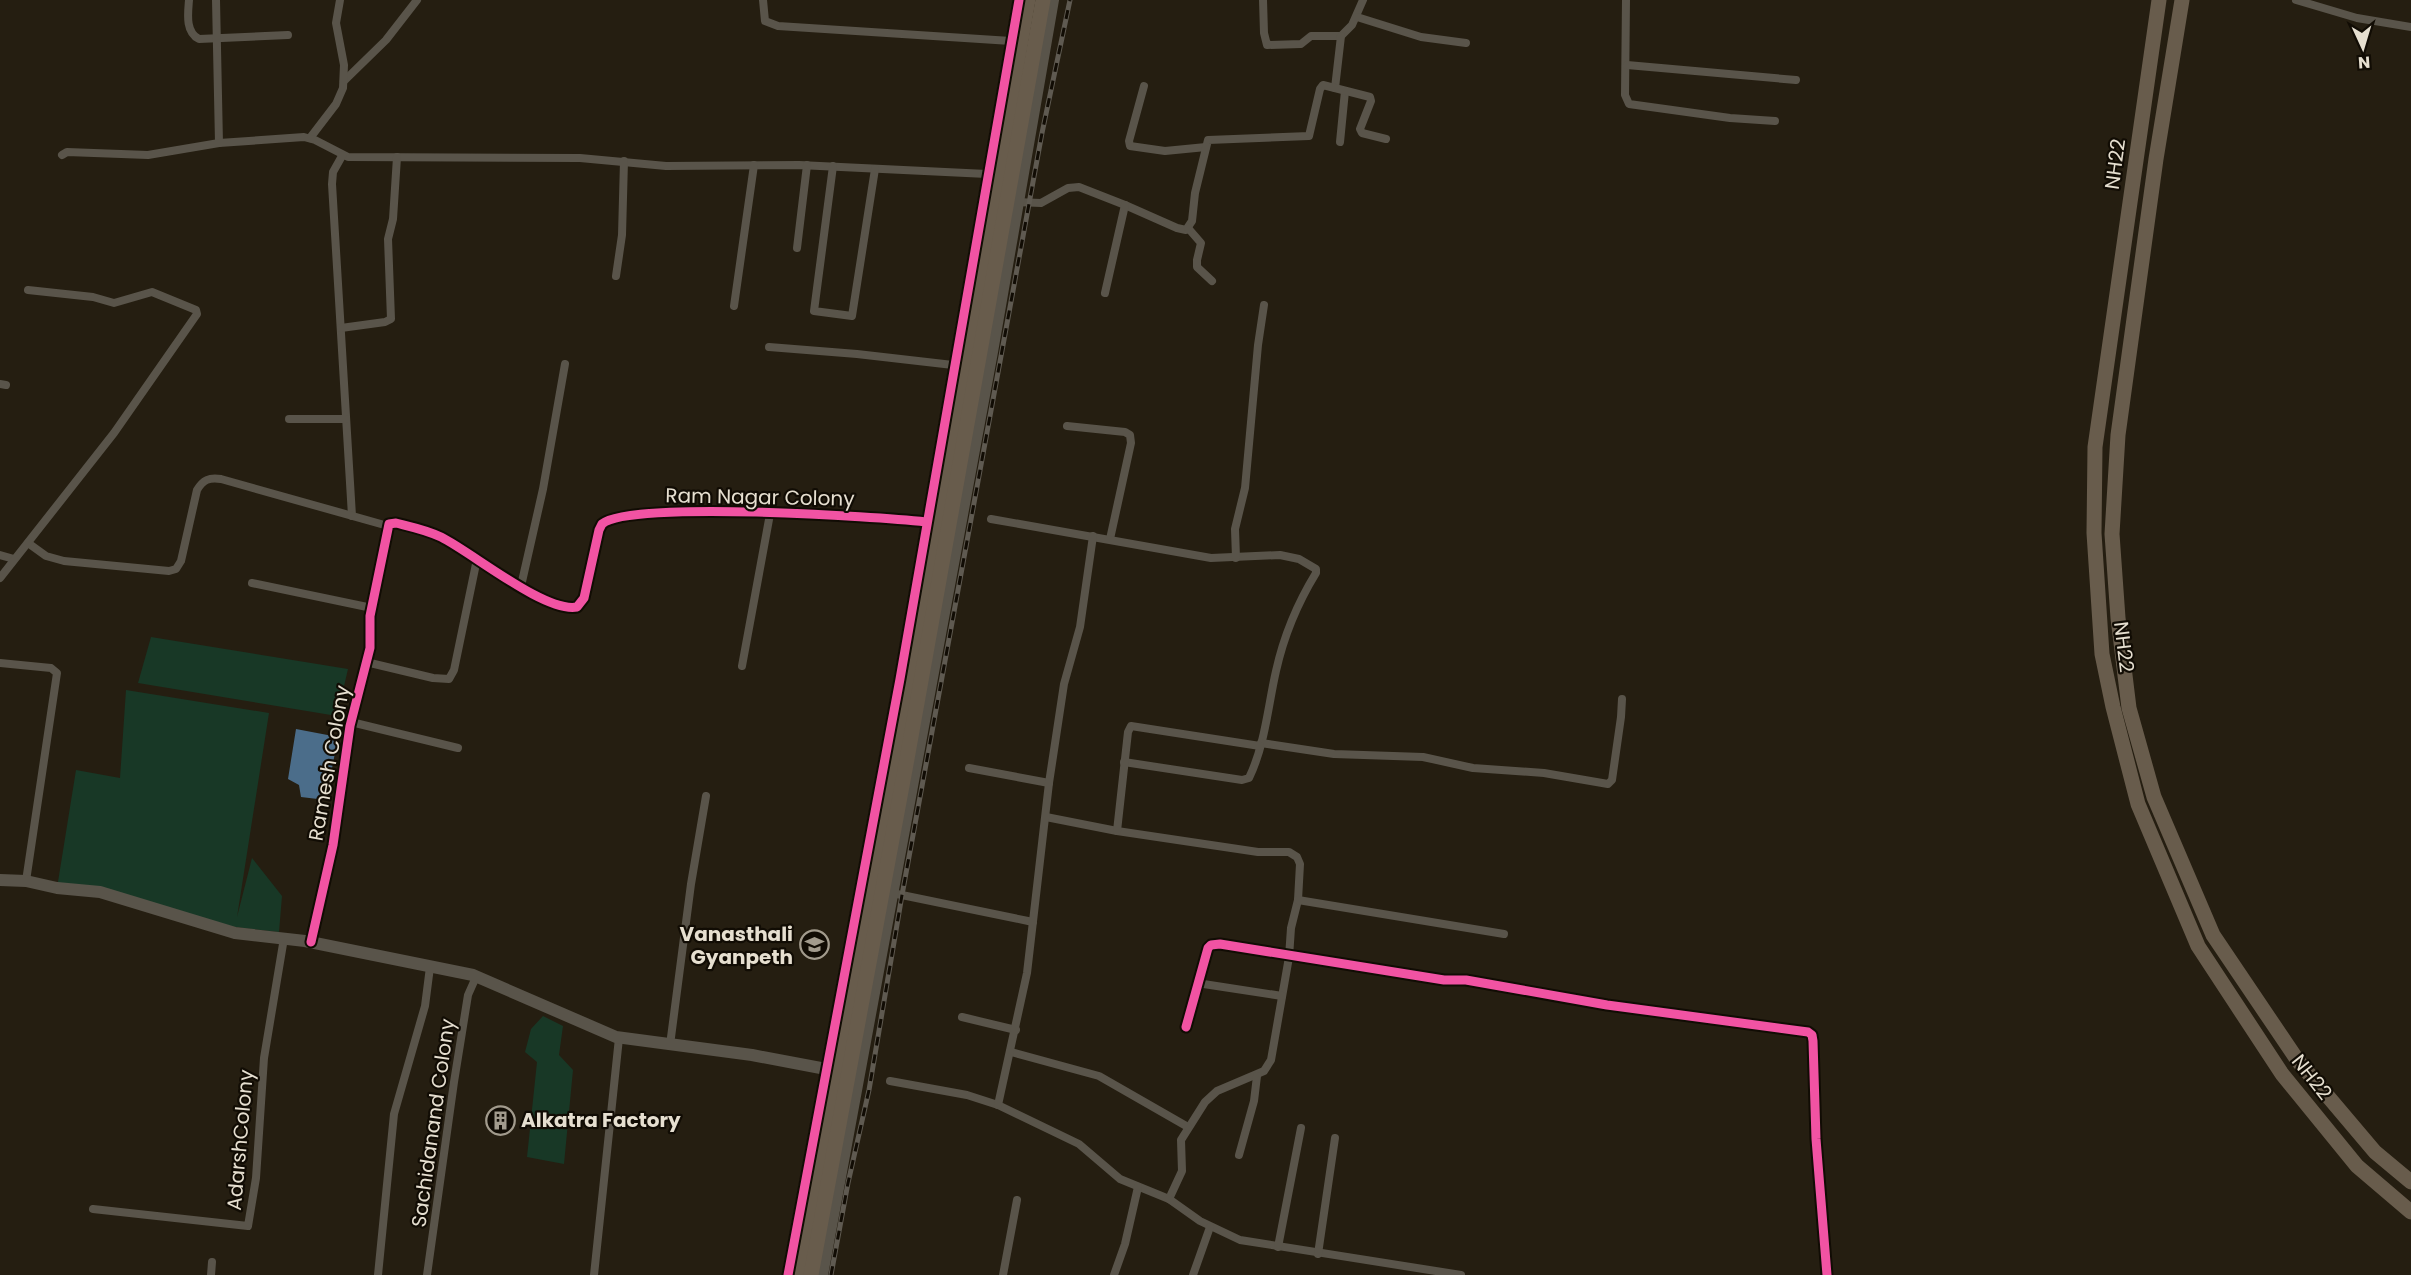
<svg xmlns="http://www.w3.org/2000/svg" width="2411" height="1275" font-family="Poppins,sans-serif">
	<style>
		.green { fill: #183826 }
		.water { fill: #4b6d8a }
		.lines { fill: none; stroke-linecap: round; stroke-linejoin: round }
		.street { stroke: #59544a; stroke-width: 8 }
		.secondary { stroke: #59544a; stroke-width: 12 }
		.highway { stroke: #685c4c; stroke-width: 15 }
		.rail-casing { stroke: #5f5a51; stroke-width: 5 }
		.rail { stroke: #110c04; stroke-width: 3; stroke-dasharray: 9; stroke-linecap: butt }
		.cycleway-casing { stroke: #110c04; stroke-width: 13 }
		.cycleway { stroke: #f153a3; stroke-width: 9 }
		.labels { text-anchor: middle; stroke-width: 4.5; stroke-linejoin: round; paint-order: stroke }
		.street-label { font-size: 20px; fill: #e6dfd0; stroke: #110c04 }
		.poi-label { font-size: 20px; font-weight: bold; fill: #e6dfd0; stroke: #110c04; text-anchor: end }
	</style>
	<rect width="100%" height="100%" fill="#251e11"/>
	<g class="green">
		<path d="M151,637l197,32 -11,47 -199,-33z"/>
		<path d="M126,690l143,23 -32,204 15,-59 30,38 -3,36 -44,-5 -178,-39 19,-118 44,8z"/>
		<path d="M543,1016l20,10 -4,29 14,15 -9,94 -37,-7 10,-95 -12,-10 6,-23z"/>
	</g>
	<path class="water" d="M296,729l42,8 -12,63 -25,-3 -2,-12 -11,-6z"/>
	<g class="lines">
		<g class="street">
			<path d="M189,0c-1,13 -4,32 10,39l89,-4"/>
			<path d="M216,0l3,143"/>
			<path d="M763,0l2,21 13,5 233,15"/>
			<path d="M1263,0l1,33 3,12 34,-1 10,-8h30l11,-11 11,-25"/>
			<path d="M1626,0l-1,95 4,9 101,14 45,3"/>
			<path d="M2296,0l61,18 54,9"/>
			<path d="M1357,17l64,20 45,6"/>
			<path d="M1627,65l169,15"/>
			<path d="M344,81l42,-41 31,-40"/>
			<path d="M1144,86l-15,55 1,5 35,5 41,-4"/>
			<path d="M1335,88l6,-52"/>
			<path d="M310,138l26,-34 7,-16 1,-23 -8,-42 4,-23"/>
			<path d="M1340,142l5,-51"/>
			<path d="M62,155l5,-3 81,3 71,-12 85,-6 11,3 33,17 232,1 86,8 133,-1 188,9"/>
			<path d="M342,156l-9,16 -1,12 20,332"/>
			<path d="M833,166l-19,145 38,5 23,-147"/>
			<path d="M1016,202l25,1 27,-15 11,-1 46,18 52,23 9,2 6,-9 3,-28 13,-53 101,-4 11,-47 3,-4 47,12 1,4 -11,28 2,4 24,6"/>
			<path d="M1188,228l13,15 -4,17v7l15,14"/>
			<path d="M797,248l10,-83"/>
			<path d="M616,276l6,-41 2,-74"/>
			<path d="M1105,293l20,-88"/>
			<path d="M734,306l20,-141"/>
			<path d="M341,328l44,-6 6,-3 -3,-80 5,-20 4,-62"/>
			<path d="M769,347l88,7 96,11"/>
			<path d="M0,384l6,1"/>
			<path d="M289,419h57"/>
			<path d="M1067,426l58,6 5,3 1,8 -21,96"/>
			<path d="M991,519l220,39 69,-3 19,4 17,10v4c-19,31 -32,62 -40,98 -8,35 -11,74 -27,107l-7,2 -118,-18"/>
			<path d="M28,543l18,13 18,5 105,10 7,-2 5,-8 16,-71c6,-10 12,-13 24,-11l167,47"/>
			<path d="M0,555l14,4"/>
			<path d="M1236,558l-1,-29 10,-41 13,-143 6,-40"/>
			<path d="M0,578l114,-145 83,-119 -1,-4 -44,-18 -38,11 -21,-6 -65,-7"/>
			<path d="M252,583l120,25"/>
			<path d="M521,586l22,-97 22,-125"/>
			<path d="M366,662l67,16 16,1 5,-9 23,-111"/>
			<path d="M0,663l51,5 6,5 -31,208"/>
			<path d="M742,666l28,-152"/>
			<path d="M351,722l107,26"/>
			<path d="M1261,743l73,11 89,3 50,11 71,5 64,11 4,-4 9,-63 1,-18"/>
			<path d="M969,768l80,15"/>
			<path d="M1046,817l71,14 141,21h31l8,5 3,7 -2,36 -7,28 -2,29 -18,103 -7,11 -47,20 -12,11 -24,38 1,31 -13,28"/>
			<path d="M1117,831l11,-99 3,-6 129,20"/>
			<path d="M892,893l141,29"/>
			<path d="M1298,900l206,34"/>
			<path d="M311,942l22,-97 17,-119 20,-78v-32l19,-92 7,-1c16,4 31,7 45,14 32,16 104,76 136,70l7,-9 15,-68 3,-6c28,-24 277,-7 324,-2"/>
			<path d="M1197,983l85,13"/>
			<path d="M962,1017l54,13"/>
			<path d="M1186,1027l22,-79 3,-3 9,-1 224,36h22l141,25 201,27 4,3 1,6 3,98 11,136"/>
			<path d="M670,1045l21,-161 15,-88"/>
			<path d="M1011,1052l88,24 89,51"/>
			<path d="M890,1081l77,14 31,10 81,39 41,35 49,20 31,22 40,19 221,35"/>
			<path d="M998,1105l29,-132 22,-190 15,-99 16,-57 13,-91"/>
			<path d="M1239,1155l15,-54 3,-25"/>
			<path d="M93,1209l155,17 8,-48 8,-120 20,-120"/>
			<path d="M1278,1247l23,-119"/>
			<path d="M1318,1254l17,-116"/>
			<path d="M211,1275l1,-13"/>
			<path d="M378,1275l16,-161 31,-108 5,-39"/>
			<path d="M427,1275l27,-193 14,-87 8,-18"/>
			<path d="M594,1275l25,-237"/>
			<path d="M1003,1275l14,-75"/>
			<path d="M1114,1275l11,-31 13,-57"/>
			<path d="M1193,1275l17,-48"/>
		</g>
		<g class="secondary">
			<path d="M0,880l26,1 31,7 43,4 135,41 70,8 168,34 143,62 136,18 74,14"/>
			<path d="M788,1275l112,-596 119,-679"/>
			<path d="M822,1275l170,-923 61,-352"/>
		</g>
		<g class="highway">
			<path d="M2159,0l-64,447 -1,86 8,121 11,53 25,97 60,142 84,128 75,92 54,46"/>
			<path d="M2182,0l-26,159 -38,276 -6,99 6,84 11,90 25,89 59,138 85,126 77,91 36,30"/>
			<path d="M797,1275l125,-659 106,-616"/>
			<path d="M811,1275l96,-516 136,-759"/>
		</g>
		<defs>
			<path id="rail" d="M831,1275l17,-92 21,-93 33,-195 140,-762 28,-133"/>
		</defs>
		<use href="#rail" class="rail-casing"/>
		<use href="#rail" class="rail"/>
		<defs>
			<g id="cycleway">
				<path d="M311,942l22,-97 17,-119 20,-78v-32l19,-92 7,-1c16,4 31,7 45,14 32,16 104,76 136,70l7,-9 15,-68 3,-6c28,-24 277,-7 324,-2"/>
				<path d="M1186,1027l22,-79 3,-3 9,-1 224,36h22l141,25 201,27 4,3 1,6 3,98 11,136"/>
				<path d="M788,1275l112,-596 119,-679"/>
			</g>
		</defs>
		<use href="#cycleway" class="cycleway-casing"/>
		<use href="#cycleway" class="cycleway"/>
	</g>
	<defs>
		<symbol id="school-ring" viewBox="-11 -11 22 22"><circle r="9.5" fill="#110c04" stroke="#a29b8d" stroke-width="1.5"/><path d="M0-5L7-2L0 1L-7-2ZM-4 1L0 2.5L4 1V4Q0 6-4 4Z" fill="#a29b8d"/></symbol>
		<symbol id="building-ring" viewBox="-11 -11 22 22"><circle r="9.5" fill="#110c04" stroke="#a29b8d" stroke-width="1.5"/><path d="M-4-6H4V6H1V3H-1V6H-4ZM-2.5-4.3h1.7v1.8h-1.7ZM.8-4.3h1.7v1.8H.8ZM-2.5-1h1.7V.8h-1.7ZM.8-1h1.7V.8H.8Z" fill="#a29b8d"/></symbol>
	</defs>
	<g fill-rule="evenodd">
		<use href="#school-ring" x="798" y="928" width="33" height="33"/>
		<use href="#building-ring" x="484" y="1104" width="33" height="33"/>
	</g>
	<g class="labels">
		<g class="street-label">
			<text transform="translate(2115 164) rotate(-82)" y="7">NH22</text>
			<text transform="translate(760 497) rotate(1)" y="7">Ram Nagar Colony</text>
			<text transform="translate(2124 647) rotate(83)" y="7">NH22</text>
			<text transform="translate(329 763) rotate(-80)" y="7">Ramesh Colony</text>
			<text transform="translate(2312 1077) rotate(52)" y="7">NH22</text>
			<text transform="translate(433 1123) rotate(-82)" y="7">Sachidanand Colony</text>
			<text transform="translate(240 1140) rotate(-85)" y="7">AdarshColony</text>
		</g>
		<g class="poi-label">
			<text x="793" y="941">Vanasthali<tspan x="793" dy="23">Gyanpeth</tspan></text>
			<text x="521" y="1127" text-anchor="start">Alkatra Factory</text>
		</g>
	</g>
	<g transform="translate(2363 48) rotate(176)" stroke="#110c04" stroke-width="4.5" paint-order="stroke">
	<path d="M0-4.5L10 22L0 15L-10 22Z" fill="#e6dfd0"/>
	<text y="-9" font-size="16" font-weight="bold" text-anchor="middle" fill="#e6dfd0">N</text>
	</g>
</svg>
